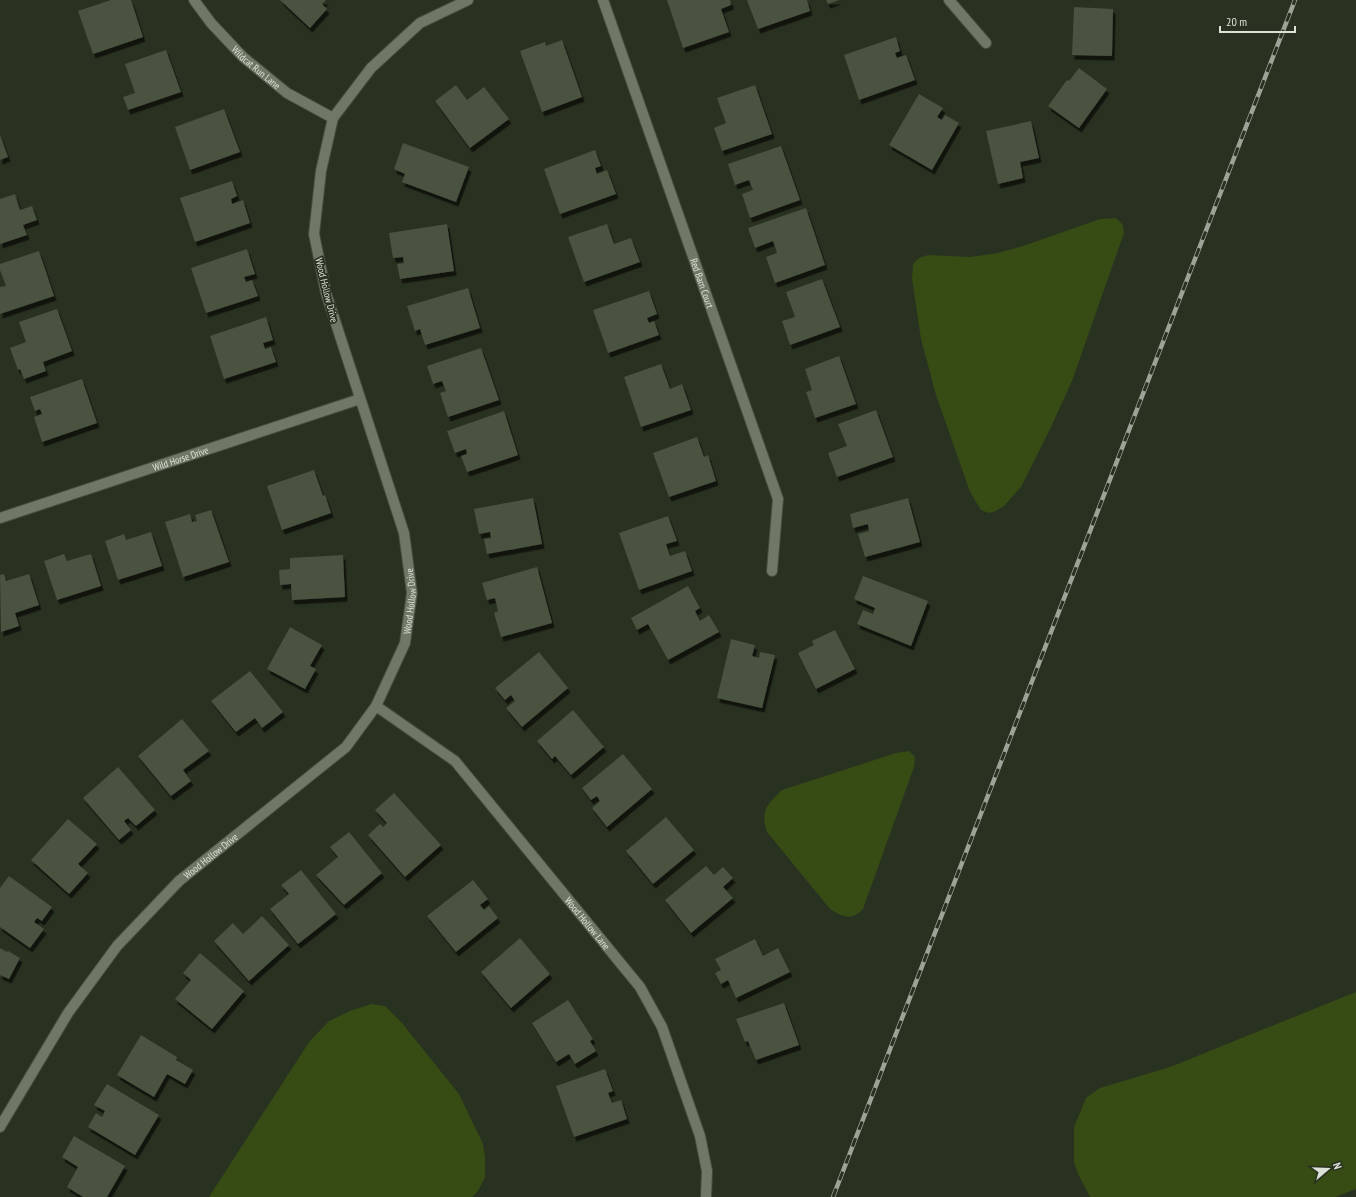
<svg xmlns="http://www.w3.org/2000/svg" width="1356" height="1197" font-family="'PT Sans Narrow',sans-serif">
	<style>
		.water { fill: #364c14 }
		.building { fill: #495240; filter: url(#shadow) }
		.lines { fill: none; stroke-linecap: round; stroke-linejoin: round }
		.street-casing { stroke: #474d3f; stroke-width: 12 }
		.street { stroke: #6f7865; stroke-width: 10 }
		.rail-casing { stroke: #9da497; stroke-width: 4.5 }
		.rail { stroke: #293120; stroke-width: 3; stroke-dasharray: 9; stroke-linecap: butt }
		.labels { text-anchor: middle; stroke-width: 3.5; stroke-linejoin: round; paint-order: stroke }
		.street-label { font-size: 10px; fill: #dce2d7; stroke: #293120 }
	</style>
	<defs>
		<filter id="shadow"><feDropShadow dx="2.5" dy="4.5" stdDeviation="0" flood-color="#0009"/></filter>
	</defs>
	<rect width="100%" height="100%" fill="#293120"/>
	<g class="water">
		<path d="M1116,218l7,7 1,8 -52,148 -21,46 -30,60 -17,19 -8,5 -7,2 -8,-3 -11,-18 -34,-97 -15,-56 -9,-60 1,-15 6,-6 9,-3 42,2 28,-4 25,-7 77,-27z"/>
		<path d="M909,751l6,6 -1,10 -51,142c-11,12 -21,8 -33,0l-63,-77c-7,-21 0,-28 15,-42l114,-37z"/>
		<path d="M1356,992v197l-21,8h-245l-12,-23 -4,-12v-35l12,-29 14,-10 70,-21z"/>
		<path d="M371,1004l14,2 17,17 57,71 24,50 2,13v20l-7,14 -6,6h-263l100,-155 20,-21 21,-10z"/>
	</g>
	<g class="building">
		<path d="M111,0h20l12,37 -50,17 -15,-43z"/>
		<path d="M280,0h46l-4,4 5,5 -17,19z"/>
		<path d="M667,0h63l1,5 -10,4 8,23 -46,16z"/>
		<path d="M747,0h60l3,11 -52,18z"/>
		<path d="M826,0h13l-11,4z"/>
		<path d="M1074,7l39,2 -1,47 -40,-1z"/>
		<path d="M896,37l4,14 -5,2 2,5 9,-3 9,25 -56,20 -15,-45z"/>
		<path d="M562,40l20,57 -40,15 -22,-61 25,-9 1,4z"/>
		<path d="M166,50l15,42 -53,18 -5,-13 12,-4 -10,-29z"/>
		<path d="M1079,68l28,21 -28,39 -31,-22 19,-26 2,1z"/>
		<path d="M456,85l11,15 17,-13 25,32 -39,29 -35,-47z"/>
		<path d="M755,85l17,49 -50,17 -8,-23 12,-5 -9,-25z"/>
		<path d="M919,94l24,14 -6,9 5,3 3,-5 14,8 -27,47 -43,-25z"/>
		<path d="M224,109l16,43 -50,18 -15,-43z"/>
		<path d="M1031,121l8,37 -19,4 3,16 -25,6 -12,-53z"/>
		<path d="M0,135l8,22 -8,3z"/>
		<path d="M403,143l66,24 -13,35 -54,-20 3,-8 -11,-5z"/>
		<path d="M781,146l19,54 -50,18 -8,-24 11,-4 -4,-10 -14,5 -7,-21z"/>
		<path d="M595,150l6,16 -6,2 2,6 10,-4 9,24 -56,20 -16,-45z"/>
		<path d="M232,181l5,15 -6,3 1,5 11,-4 7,23 -55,19 -15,-44z"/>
		<path d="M15,194l5,16 12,-4 5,14 -14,5 4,10 -27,9v-45z"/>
		<path d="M806,208l19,57 -50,18 -9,-26 11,-4 -4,-12 -18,7 -7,-20z"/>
		<path d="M447,224l7,47 -54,8 -3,-15 7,-1 -1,-6 -10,1 -4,-25z"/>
		<path d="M607,224l7,20 17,-6 9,24 -56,20 -16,-45z"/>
		<path d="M247,249l8,25 -11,3 2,5 6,-2 6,16 -52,17 -15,-45z"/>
		<path d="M39,251l15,45 -54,18v-27l6,-1 -6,-16v-6z"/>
		<path d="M822,279l18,48 -50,18 -8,-24 13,-4 -9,-25z"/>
		<path d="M468,288l12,40 -55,17 -5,-16 -5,2 -8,-25z"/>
		<path d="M649,291l8,23 -10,4 2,5 5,-2 5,14 -51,18 -15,-43z"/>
		<path d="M57,309l15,42 -29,11 3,9 -22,8 -4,-10 -2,1 -8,-22 16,-6 -7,-20z"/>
		<path d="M266,317l7,23 -10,3 2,6 6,-2 5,15 -52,17 -14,-43z"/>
		<path d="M481,348l18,52 -51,17 -8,-24 6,-2 -4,-10 -9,3 -6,-18z"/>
		<path d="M839,356l17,48 -41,14 -9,-26 6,-2 -7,-21z"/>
		<path d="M661,364l9,25 12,-5 9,26 -50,17 -17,-50z"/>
		<path d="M82,379l15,44 -55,19 -8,-25 8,-3 -2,-5 -5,2 -5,-14z"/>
		<path d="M876,410l17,47 -56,20 -9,-24 19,-7 -9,-22z"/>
		<path d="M504,411l14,44 -51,17 -6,-16 6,-2 -1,-5 -11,4 -8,-22z"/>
		<path d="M697,437l7,20 4,-2 8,26 -47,16 -16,-44z"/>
		<path d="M314,470l9,26 2,-1 6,18 -49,17 -15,-44z"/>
		<path d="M533,498l9,46 -55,10 -3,-15 7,-1 -1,-6 -11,2 -5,-25z"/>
		<path d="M908,498l12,44 -55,15 -7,-23 11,-3 -1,-7 -15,4 -3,-14z"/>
		<path d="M211,510l18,52 -46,15 -18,-55 25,-8 2,8 5,-1 -2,-6z"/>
		<path d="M668,516l9,25 -11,3 4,12 15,-5 7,20 -53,19 -20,-57z"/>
		<path d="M151,532l11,34 -44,14 -13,-39 19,-7 2,6z"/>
		<path d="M64,554l3,7 24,-7 10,32 -44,14 -13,-39z"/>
		<path d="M343,555l2,42 -53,3 -1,-16 -11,1 -1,-15 11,-1v-11z"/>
		<path d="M537,567l15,56 -51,14 -7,-24 4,-2 -3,-13 -8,2 -5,-17z"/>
		<path d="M4,574l2,7 23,-7 10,31 -24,8 4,13 -18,6 -1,-57z"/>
		<path d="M863,576l65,25 -17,45 -54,-22 6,-14 10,4 2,-6 -21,-9z"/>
		<path d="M688,586l12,22 -5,3 5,10 9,-6 10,17 -51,28 -20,-36 -11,6 -6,-12z"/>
		<path d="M290,627l32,18 -12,21 6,3 -11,20 -38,-20z"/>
		<path d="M835,630l20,39 -39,20 -18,-36 16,-8 -2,-4z"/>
		<path d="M731,639l24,6 -3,11 7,2 1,-6 15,3 -13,53 -45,-10z"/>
		<path d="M539,652l29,36 -46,39 -16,-19 9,-7 -4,-6 -6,5 -10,-12z"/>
		<path d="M250,671l33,41 -21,16 -7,-10 -19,14 -25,-31z"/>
		<path d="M573,710l31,37 -33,28 -16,-19 -3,3 -15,-18z"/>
		<path d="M182,719l27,32 -26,19 8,11 -20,15 -33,-40z"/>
		<path d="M623,754l29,35 -45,38 -15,-19 8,-7 -3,-5 -6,4 -9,-12z"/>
		<path d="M118,767l37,43 -19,16 -8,-8 -4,3 7,9 -12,10 -36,-42z"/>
		<path d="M394,793l47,52 -36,32 -37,-42 12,-11 3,3 4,-4 -12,-13z"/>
		<path d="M666,817l28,33 -41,34 -27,-33z"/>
		<path d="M68,819l29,25 -19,20 10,9 -19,21 -38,-34z"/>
		<path d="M349,832l33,41 -38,32 -28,-30 22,-18 -8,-10z"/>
		<path d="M706,866l8,9 9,-8 10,11 -10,9 10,11 -42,35 -26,-33z"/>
		<path d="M301,870l35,44 -38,30 -28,-35 19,-15 -8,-9z"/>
		<path d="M9,876l43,31 -10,14 -5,-3 -3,4 10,7 -14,19 -30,-21v-39z"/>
		<path d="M473,880l15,19 -8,6 4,5 5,-4 9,12 -42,34 -29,-36z"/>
		<path d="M262,916l27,29 -40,36 -35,-40 19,-18 10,11z"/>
		<path d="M520,938l30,36 -39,34 -30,-36z"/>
		<path d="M755,939l8,17 15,-8 12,24 -54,26 -8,-18 -7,4 -6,-11 6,-3 -6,-11z"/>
		<path d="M0,948l7,4 1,-1 12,7 -11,21 -9,-4z"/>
		<path d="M200,953l44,38 -32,38 -37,-30 16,-19 -8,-7z"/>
		<path d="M568,1000l25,39 -3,2 6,10 -21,13 -6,-10 -13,8 -24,-39z"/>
		<path d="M784,1003l15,42 -43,15 -8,-19 -3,1 -9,-23z"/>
		<path d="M141,1035l36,22 -1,3 17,10 -8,14 -18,-10 -13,23 -37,-22z"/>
		<path d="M605,1069l8,22 -5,2 4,10 9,-3 6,19 -53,18 -18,-51z"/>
		<path d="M107,1084l52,31 -24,40 -47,-28 8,-14 6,4 3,-6 -11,-6z"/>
		<path d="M74,1136l51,30 -18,31h-24l-16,-10 11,-20 -16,-10z"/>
	</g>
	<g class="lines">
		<defs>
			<g id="street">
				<path id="s1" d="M194,0l17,23 32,34 44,36 46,25"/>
				<path id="s2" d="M603,0l175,499 -6,72"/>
				<path d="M949,0l37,43"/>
				<path id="s3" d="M0,518l360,-119"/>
				<path id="s4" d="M376,706l79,55 185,226 22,40 38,109 7,35 -1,26"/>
				<path id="s5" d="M0,1127l68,-114 49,-67 62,-65 167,-134 30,-41 29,-63 7,-50 -8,-60 -78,-240 -12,-59 7,-63 12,-53 38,-50 49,-45 48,-23"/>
			</g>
		</defs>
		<use href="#street" class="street-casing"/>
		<use href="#street" class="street"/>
		<defs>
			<path id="rail" d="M833,1197l462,-1197"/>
		</defs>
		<use href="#rail" class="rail-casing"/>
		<use href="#rail" class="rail"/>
	</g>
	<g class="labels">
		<g class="street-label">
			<text dy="4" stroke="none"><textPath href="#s1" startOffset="92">Wildcat Run Lane</textPath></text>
			<text dy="4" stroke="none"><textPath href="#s2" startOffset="300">Red Barn Court</textPath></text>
			<text transform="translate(327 290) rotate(76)" y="4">Wood Hollow Drive</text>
			<text dy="4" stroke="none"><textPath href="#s3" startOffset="190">Wild Horse Drive</textPath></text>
			<text dy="4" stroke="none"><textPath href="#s5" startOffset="682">Wood Hollow Drive</textPath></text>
			<text dy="4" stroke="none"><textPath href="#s5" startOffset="346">Wood Hollow Drive</textPath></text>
			<text dy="4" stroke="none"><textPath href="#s4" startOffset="306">Wood Hollow Lane</textPath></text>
		</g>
	</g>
	<g transform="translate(1328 1169) rotate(71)" stroke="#293120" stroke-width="3" paint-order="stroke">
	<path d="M0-3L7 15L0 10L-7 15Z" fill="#dce2d7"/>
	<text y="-6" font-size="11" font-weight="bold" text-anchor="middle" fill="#dce2d7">N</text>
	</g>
	<path d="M1220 26v6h75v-6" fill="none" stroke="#dce2d7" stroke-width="2"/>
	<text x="1226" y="26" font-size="12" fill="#dce2d7" stroke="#293120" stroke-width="3" paint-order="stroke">20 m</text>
</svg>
